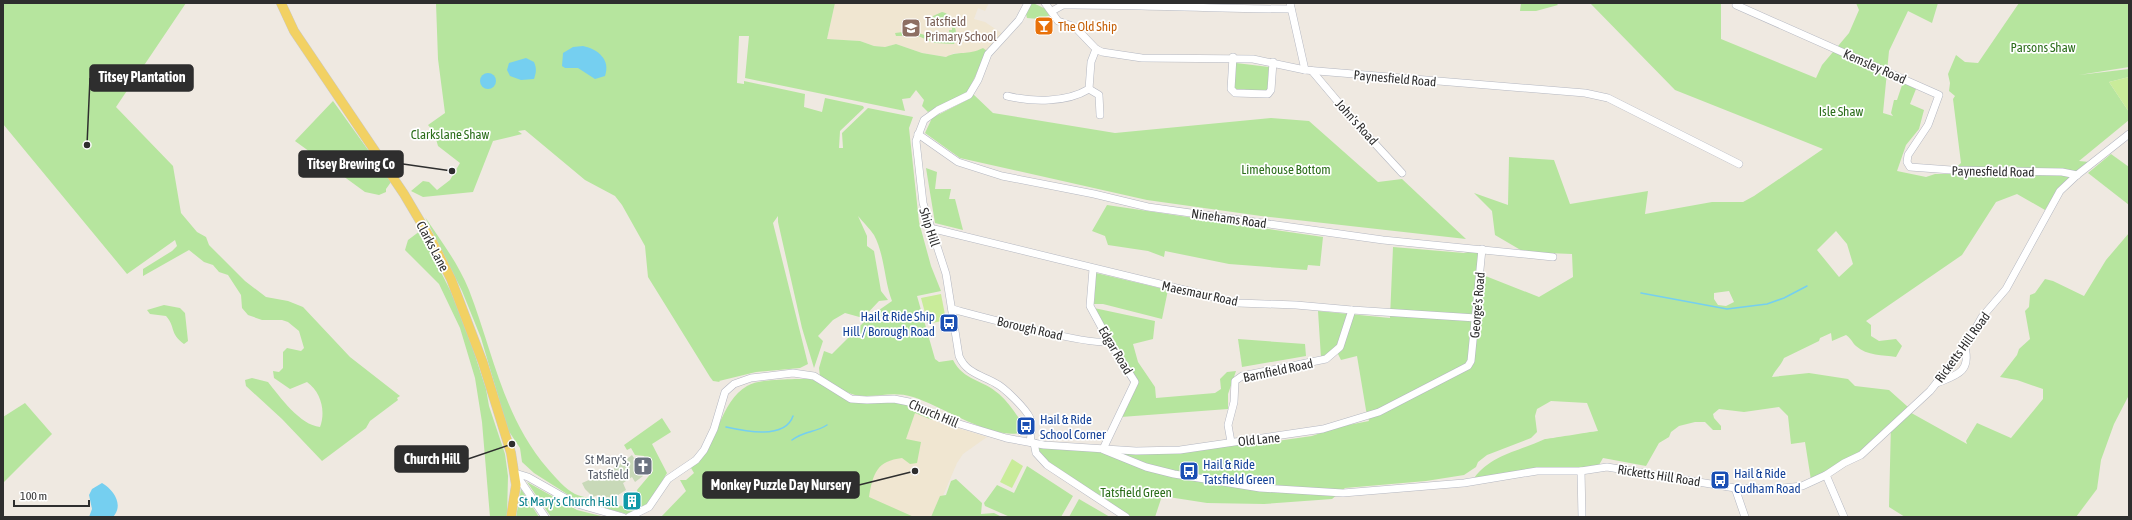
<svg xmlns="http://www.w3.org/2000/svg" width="2132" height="520" font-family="'Asap Condensed',sans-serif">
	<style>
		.education { fill: #f0e6d1 }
		.green { fill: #b6e59e; fill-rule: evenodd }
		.cemetery { fill: #c8d9b8 }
		.pitch { fill: #c9ec9a }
		.water { fill: #75cff0 }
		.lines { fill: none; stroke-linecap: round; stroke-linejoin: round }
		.stream { stroke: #75cff0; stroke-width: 1.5 }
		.minor-casing { stroke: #b4b7c1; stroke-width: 8 }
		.major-casing { stroke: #c9c9c9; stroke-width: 10 }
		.minor { stroke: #fff; stroke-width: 7 }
		.major { stroke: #f2d163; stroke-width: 9 }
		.labels { text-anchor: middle; stroke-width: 3.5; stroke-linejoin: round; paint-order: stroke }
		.education-label { font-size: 13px; fill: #785e54; stroke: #fff; text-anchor: start }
		.food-label { font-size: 13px; fill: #c56008; stroke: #fff; text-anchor: start }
		.park-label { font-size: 13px; fill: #2c6e1b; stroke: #fff }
		.street-label { font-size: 13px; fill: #2e2e2e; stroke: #fff }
		.transit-label { font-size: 13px; fill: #164399; stroke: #fff; text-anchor: start }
		.worship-label { font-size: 13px; fill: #5b616d; stroke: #fff; text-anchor: end }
		.culture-label { font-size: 13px; fill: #0d838f; stroke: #fff; text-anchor: end }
		.leader { fill: none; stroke: #2e2e2e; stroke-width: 1.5 }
		.callout-dot { fill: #2e2e2e; stroke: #fff; stroke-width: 1.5 }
		.callout { fill: #2e2e2e; stroke: #2e2e2e; stroke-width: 1.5 }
		.callout-label { font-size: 14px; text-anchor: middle; font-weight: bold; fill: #fff }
	</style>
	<rect width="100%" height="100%" fill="#efe9e1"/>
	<g class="education">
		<path d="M835,3h154l-4,8 -7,-3 -4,11 11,3 18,12 -16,17 -4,-3 -10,5h-19l-7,4 -25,-4 -26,-9 -11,3 -11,-1 -14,-5 -33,-2z"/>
		<path d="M914,411l19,7 11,7h4l39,12 -24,17 -6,9 -23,54h-24l-43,-20 4,-17 9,-16 25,-24z"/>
	</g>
	<g class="green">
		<path d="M3,3h183l-70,104 57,59 8,47 16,19 9,5 3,8 36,36 21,16 22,4 15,6 47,50 50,39 -3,2 1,2 -28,21 -4,7 -44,33 -40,-42 -36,-33 -1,-6 7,-2 16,4c12,15 32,43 52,45 6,-16 1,-35 -13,-45l-17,7 -16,-11 -1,-7 6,1 4,-4v-16l4,-4 14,3 3,-3 -5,-17 -11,-9 -6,-2h-20l-14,-5 -6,-7 -1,-13 -13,-20 -9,-3 -6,-7 -9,-3 -15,-12 -46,26v-7l29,-18 5,-5 -2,-6 -48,34 -124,-150z"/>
		<path d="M436,3h399l-8,36 33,2 14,5 11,1 11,-3 26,9 24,4c13,-7 21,-1 37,-9l4,3 -20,43 -39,18 -6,-6 2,-6 -8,-10 -6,8 -8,1 3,12 -160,-33 4,-42h-10l-2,47 7,1v-3l61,13 -1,13 18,5 3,-14 38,8 1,2 -24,23 -1,17h4l-1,-15 26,-25 45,9 -4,11 10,94 12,44 10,25 -24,5 18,63 4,3 14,-2c11,21 29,19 46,34 8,7 15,17 21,26l1,4 -2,9c-28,6 -80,-28 -106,-36 -22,-7 -39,2 -58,-2 -12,-3 -25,-13 -35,-18l-1,-9 5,-17 8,3 37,-37 23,-16c-8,-21 -7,-45 -18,-66 -4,-6 -11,-13 -16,-19l9,20v10l7,5 7,40 7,9 -9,1 -16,17 -18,-5 -12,7 -15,16 5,5 -9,27 -12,-40 -24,-106v-6l-5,7 35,141 -8,4 -44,4 -37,9 1,1 -7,-1 -3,-4 -62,-100 -3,-31 -23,-41 -7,-9 -30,-16 -60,-50 -7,1 4,3 -29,7 -20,51 -50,5 -12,-6 12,-10 6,1 8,8 13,-10 10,-17 -22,-17 -4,-14 -6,-7 17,-12 -7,-54z"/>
		<path d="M1033,3l15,7 1,6 -10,3 -12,-1 -1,-4 4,-9z"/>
		<path d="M1521,3h35l2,2 -22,6h-16z"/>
		<path d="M1590,3h131v36l95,39 6,-13 27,-32 10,-23 -3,-7h82l-6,20 -24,-12 -19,40 -6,62 10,3 -2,-3 3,-13h3l6,-18 13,7 -6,15 14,6 -5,19 -13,16 -9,26 29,6 9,-3h14l12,-11 -8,-64 2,-3 -6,-5 1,-8 -2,-9 8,-19 9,7 13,1 41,-60h110v64l-50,8 50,-6v8l-20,5 20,30v8l-50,41 10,1 -31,27 -13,21 -28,-16 -21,8 -34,53 -96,66 5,4v11l8,5 17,-2 6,7 -6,11c-13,-2 -29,-1 -40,-11 -3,-2 -4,-7 -10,-11l-14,6 -1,-8 -11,5 -1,3 -35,17c-4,9 -9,12 -12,19l37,-4 39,6 7,7 34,4 19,17 -2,3 61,34 -1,-3 11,-18 34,15 32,-39v-10l-26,-9 -17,-3 17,-22 2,-6 11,-10 -5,-28 4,-4 1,-12 5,-2 10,-14 8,2 31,15 22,-36 23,-27v162l-15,29 -13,36 -4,29 -21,28h-171l-16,-10 2,-84 -34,31 -46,26 -6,-38 -14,2 -3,-28 -9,-9 -35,5 -25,-3 -6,5 1,4 7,8v4h-8l-8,-8h-10l-16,4 -8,6 -2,5 -10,6 -13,23 -43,-8 -4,7 -6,2 -77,4 -42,7c18,-24 46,-27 71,-39 3,0 44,-7 53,-8l-11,-28 -36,-2 -14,8 -2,7 2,16 -6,6 -44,17 -9,7 -2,5 -12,8 -38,6 -81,7 -13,11 -68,5 -57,-1 -45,-7 -7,21h-25l-85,-57 -7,-7 -1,-8 68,8 46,19 42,8 -78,-28 140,-10 1,2 56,-8 26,-9 31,-6 -3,-11 -9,-54 -16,4 -3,-6 -5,-3 -12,7 -3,-47 72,7 3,-71 71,6 18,-4 1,26 56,22 34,-20 -1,-23 -48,-2 -29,-17 -3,-24 -18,-18 34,12 1,-48 45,3 16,44 78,-13 -3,23 67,-12h31l11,-6 69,-47 -148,-59zM1836,231l11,13 6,20 -14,13 -22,-27zM1729,291l5,11 -8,4 -8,-1 -4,-6v-6z"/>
		<path d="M942,12c11,1 18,24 12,32l-19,-1 -17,-7h-22l-1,-3 17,-2 19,6 20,3v-7h-2v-3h3v-5l-21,-3 2,-6z"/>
		<path d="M1236,63l33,4 -1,22 -1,3 -31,-3 -2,-2z"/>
		<path d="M973,94l20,19 122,20 156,-15 38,3 69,61 24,-3 64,60 -205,-23 -114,-16 -187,-42 -35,-25 7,-15 35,-18z"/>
		<path d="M333,101l58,81 -5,7v3l-7,3 -14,-3 -70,-51z"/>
		<path d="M2111,154l18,13v38l-41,-32z"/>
		<path d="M926,168l11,4 -2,17h16l-2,10h6l8,31 -28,-7z"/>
		<path d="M1107,205l216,32 -3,29 -12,-1 -1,5 -78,-6 -64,-13 -1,6 -16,-6 -40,-6 -3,-9 -13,-5z"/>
		<path d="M425,217c16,24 33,46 44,73 24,62 34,127 79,179 8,9 17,20 27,25 8,4 19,4 27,6 16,5 20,8 38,6l-3,-16 16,-19 -3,-9h-4l-2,-6 -9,-1 -4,-7 -4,2 -3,-5 38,-27 9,14 -19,12 15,29 -18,30 -9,7 -13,4 -49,-13 -44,-28 -12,-11 -2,-14 -12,-18 -27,-92 -19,-47z"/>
		<path d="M420,231l31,61 20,51 15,46 3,17 16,48 3,22 -1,41h-17l-8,-95 -7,-44 -15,-50 -21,-44 -34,-34 3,-10z"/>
		<path d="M1096,273l72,17 -6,29 -59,-15h-9z"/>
		<path d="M164,305l16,3 5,5 3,28 -4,3c-15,-11 -8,-17 -18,-28l-16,-2 -3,-4z"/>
		<path d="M1094,308l61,13 -2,18 -20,5 5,18 17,25 1,11 59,-5 6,-4 -1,-10 7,-7 9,-1 -8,23v15l-107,8 16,-32z"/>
		<path d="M1238,339l67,5 1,12 -64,11z"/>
		<path d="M795,379h15l12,4 16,12 56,5 40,16 -2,4 -17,-7 -9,26 15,3 -4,21 -7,1 -8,-6c-25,3 -29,15 -33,39l45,20h-253l25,-26 -6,-11h6l8,-7 -3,-5c27,-23 29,-67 56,-82 12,-7 34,-6 48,-7z"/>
		<path d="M25,403l27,31 -49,49v-66z"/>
		<path d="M1027,466l46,30 -12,21h-51l-25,-11 -1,-3 13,-18 17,8z"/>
		<path d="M956,479l26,24 -1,11 13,-1 8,4h-71l9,-21 6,-1 5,-14z"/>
		<path d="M527,482l50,28 28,7h-54z"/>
		<path d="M521,489l18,28h-23z"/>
		<path d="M1079,499l31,18h-41z"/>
	</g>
	<path class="cemetery" d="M632,455l2,3 -1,2 10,16 -8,6 -3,-5 -9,6 3,7 -22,14 -6,-9 -5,2 -8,-8 -3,-6 30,-13z"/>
	<g class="pitch">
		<path d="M2129,77v35l-20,-30z"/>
		<path d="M941,294l5,26 -18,4 -7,-26z"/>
		<path d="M1012,459l11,7 -11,22 -12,-6z"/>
	</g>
	<g class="water">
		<path d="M583,46c15,3 28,14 22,30l-10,3 -17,-11h-13l-3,-2 1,-13 10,-6z"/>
		<path d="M526,58l8,4c3,7 2,11 0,17l-13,1 -11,-4 -3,-6 2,-7z"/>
		<circle cx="488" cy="81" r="8"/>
		<path d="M102,483c12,7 22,22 11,34h-24l3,-8 -3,-14 3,-6z"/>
	</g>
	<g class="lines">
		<g class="stream">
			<path d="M1641,293l86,16 40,-5 17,-6 23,-12"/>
			<path d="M726,427c18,4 59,13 67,-11"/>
			<path d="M792,440c13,-10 23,-7 35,-15"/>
		</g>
		<defs>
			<g id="minor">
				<path d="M1028,3l-9,17 -31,34 -10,26 -9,15 -31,15 -14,10 -8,21 7,62 23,71 13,82c7,17 22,19 36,27 9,4 31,26 35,35 3,7 1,17 0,24"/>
				<path d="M1045,3l13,18 17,6 21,22 6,3 40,6 111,1 52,11 280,23 23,5 131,66"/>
				<path d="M1290,3l15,67"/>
				<path d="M1736,5l203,90 -11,30 -20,30 -1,7 3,5 41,3 111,2 15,3"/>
				<path d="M1052,11l11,-6h11c73,0 145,4 217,4"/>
				<path d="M1233,57l-2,32 4,4 33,1 3,-4 2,-28"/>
				<path d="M1312,71l43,51 47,51"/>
				<path d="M1089,89l2,-27 5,-13"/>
				<path d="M1007,96c25,6 59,7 82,-7l10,6 1,20"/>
				<path d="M918,134l40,28 44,14 92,18 54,13 235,33 170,17"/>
				<path d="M930,228l308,75 58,2 56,5 124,8"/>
				<path d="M1093,269l-3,37 19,35 26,41 -32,67"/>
				<path d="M952,309c23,6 143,39 157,32"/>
				<path d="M1937,383c20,-8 34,-11 28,-36"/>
				<path d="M1231,442l-3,-17 6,-23 1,-21 7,-5 84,-17 14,-12 12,-37"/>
				<path d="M1034,443l2,10 11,12 79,52"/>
				<path d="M1104,450l42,17 28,7 86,14 83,5 121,-10 73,-12h44l26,-4 128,21 39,1 28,-3 24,-11 18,-12 17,-8 69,-64 35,-44 17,-30 24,-28 54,-98 17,-16 52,-41"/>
				<path d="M1581,471l1,46"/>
				<path d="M515,473l13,4 46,26 49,14"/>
				<path d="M515,473l30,44"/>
				<path d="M1826,475l18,42"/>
				<path d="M1735,488l10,29"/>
				<path d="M629,517l20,-10 19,-28 28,-19 8,-10 10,-21 11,-37 9,-8 17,-6 42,-5 21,3 37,23 16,1 27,-1 15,3 34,17 63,19 38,7 92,6 44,-1 143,-21 56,-17 89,-46 3,-5 11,-112"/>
			</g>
			<path id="major" d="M281,3l13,28 110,163 29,49 18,36 32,84 28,90 5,32 -5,32"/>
		</defs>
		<use href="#minor" class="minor-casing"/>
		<use href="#major" class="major-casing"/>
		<use href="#minor" class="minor"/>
		<use href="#major" class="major"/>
	</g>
	<defs>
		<symbol id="bar-square" viewBox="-11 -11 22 22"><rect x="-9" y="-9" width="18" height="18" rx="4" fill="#e8710a" stroke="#fff"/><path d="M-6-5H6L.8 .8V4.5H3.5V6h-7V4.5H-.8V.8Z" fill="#fff"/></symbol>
		<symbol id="school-square" viewBox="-11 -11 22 22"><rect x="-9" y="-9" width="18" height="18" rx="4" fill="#8d6e63" stroke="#fff"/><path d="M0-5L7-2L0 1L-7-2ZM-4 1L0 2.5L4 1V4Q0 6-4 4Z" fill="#fff"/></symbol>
		<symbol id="bus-square" viewBox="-11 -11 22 22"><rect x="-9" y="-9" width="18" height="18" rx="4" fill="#1a4fb4" stroke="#fff"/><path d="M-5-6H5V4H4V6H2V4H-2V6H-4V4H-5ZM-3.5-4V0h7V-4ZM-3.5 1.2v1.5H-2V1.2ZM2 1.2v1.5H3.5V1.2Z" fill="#fff"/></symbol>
		<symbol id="church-square" viewBox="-11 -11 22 22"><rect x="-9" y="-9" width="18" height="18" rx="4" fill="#6b7280" stroke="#fff"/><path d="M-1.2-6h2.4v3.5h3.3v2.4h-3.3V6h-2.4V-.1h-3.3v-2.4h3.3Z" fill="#fff"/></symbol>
		<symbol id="building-square" viewBox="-11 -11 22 22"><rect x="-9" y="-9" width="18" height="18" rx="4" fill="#0f9aa8" stroke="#fff"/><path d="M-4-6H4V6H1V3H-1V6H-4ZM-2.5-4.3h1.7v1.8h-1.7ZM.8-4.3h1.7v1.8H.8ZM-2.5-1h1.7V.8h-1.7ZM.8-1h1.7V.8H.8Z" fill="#fff"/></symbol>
	</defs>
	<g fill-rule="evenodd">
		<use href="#bar-square" x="1033" y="15" width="22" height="22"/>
		<use href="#school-square" x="900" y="17" width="22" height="22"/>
		<use href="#bus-square" x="938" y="312" width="22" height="22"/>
		<use href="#bus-square" x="1015" y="415" width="22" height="22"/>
		<use href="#church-square" x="632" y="455" width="22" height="22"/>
		<use href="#bus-square" x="1178" y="460" width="22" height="22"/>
		<use href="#bus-square" x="1709" y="469" width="22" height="22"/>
		<use href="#building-square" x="621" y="490" width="22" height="22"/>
	</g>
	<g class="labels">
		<g class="education-label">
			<text x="925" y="26">Tatsfield<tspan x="925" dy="15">Primary School</tspan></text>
		</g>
		<g class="food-label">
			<text x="1058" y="31">The Old Ship</text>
		</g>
		<g class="park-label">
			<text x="2043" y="52">Parsons Shaw</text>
			<text x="1841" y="116">Isle Shaw</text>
			<text x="450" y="139">Clarkslane Shaw</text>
			<text x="1286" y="174">Limehouse Bottom</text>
			<text x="1136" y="497">Tatsfield Green</text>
		</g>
		<g class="street-label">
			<text transform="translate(1875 66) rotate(24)" y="5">Kemsley Road</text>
			<text transform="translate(1395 78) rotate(5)" y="5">Paynesfield Road</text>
			<text transform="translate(1357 122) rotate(48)" y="5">John's Road</text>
			<text transform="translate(1993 171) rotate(1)" y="5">Paynesfield Road</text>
			<text transform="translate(1229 218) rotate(8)" y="5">Ninehams Road</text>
			<text transform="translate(930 227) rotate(72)" y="5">Ship Hill</text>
			<text transform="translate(433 246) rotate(62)" y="5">Clarks Lane</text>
			<text transform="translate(1200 293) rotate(12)" y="5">Maesmaur Road</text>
			<text transform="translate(1477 305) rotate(-85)" y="5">George's Road</text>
			<text transform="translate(1030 328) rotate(13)" y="5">Borough Road</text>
			<text transform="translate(1962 347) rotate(-54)" y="5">Ricketts Hill Road</text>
			<text transform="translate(1116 350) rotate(59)" y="5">Edgar Road</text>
			<text transform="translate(1278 370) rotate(-12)" y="5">Barnfield Road</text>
			<text transform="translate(934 413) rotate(23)" y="5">Church Hill</text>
			<text transform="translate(1259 439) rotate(-6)" y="5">Old Lane</text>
			<text transform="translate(1659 475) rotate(9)" y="5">Ricketts Hill Road</text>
		</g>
		<g class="transit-label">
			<text x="935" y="321" text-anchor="end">Hail &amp; Ride Ship<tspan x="935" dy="15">Hill / Borough Road</tspan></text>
			<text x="1040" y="424">Hail &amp; Ride<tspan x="1040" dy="15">School Corner</tspan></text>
			<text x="1203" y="469">Hail &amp; Ride<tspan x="1203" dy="15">Tatsfield Green</tspan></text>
			<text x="1734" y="478">Hail &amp; Ride<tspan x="1734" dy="15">Cudham Road</tspan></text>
		</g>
		<g class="worship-label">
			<text x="629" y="464">St Mary's,<tspan x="629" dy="15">Tatsfield</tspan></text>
		</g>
		<g class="culture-label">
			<text x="618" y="506">St Mary's Church Hall</text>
		</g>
	</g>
	<path class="leader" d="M87 145L90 78M452 171L403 164M512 444L468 459M915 471L859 485"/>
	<g class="callout-dot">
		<circle cx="87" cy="145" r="4"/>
		<circle cx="452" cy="171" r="4"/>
		<circle cx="512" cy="444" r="4"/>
		<circle cx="915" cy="471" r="4"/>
	</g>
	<g class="callout">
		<rect x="90" y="65" width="103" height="26" rx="4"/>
		<rect x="299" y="151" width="104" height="26" rx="4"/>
		<rect x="395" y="446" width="73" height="26" rx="4"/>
		<rect x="703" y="472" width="156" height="26" rx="4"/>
	</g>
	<g class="callout-label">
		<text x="142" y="82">Titsey Plantation</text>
		<text x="351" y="169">Titsey Brewing Co</text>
		<text x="432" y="464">Church Hill</text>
		<text x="781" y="490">Monkey Puzzle Day Nursery</text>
	</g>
	<rect width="2132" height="520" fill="none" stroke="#2e2e2e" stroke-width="8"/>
	<path d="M14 500v6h75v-6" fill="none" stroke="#2e2e2e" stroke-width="2"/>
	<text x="20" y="500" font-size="12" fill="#2e2e2e" stroke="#ffffff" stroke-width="3" paint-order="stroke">100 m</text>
</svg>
